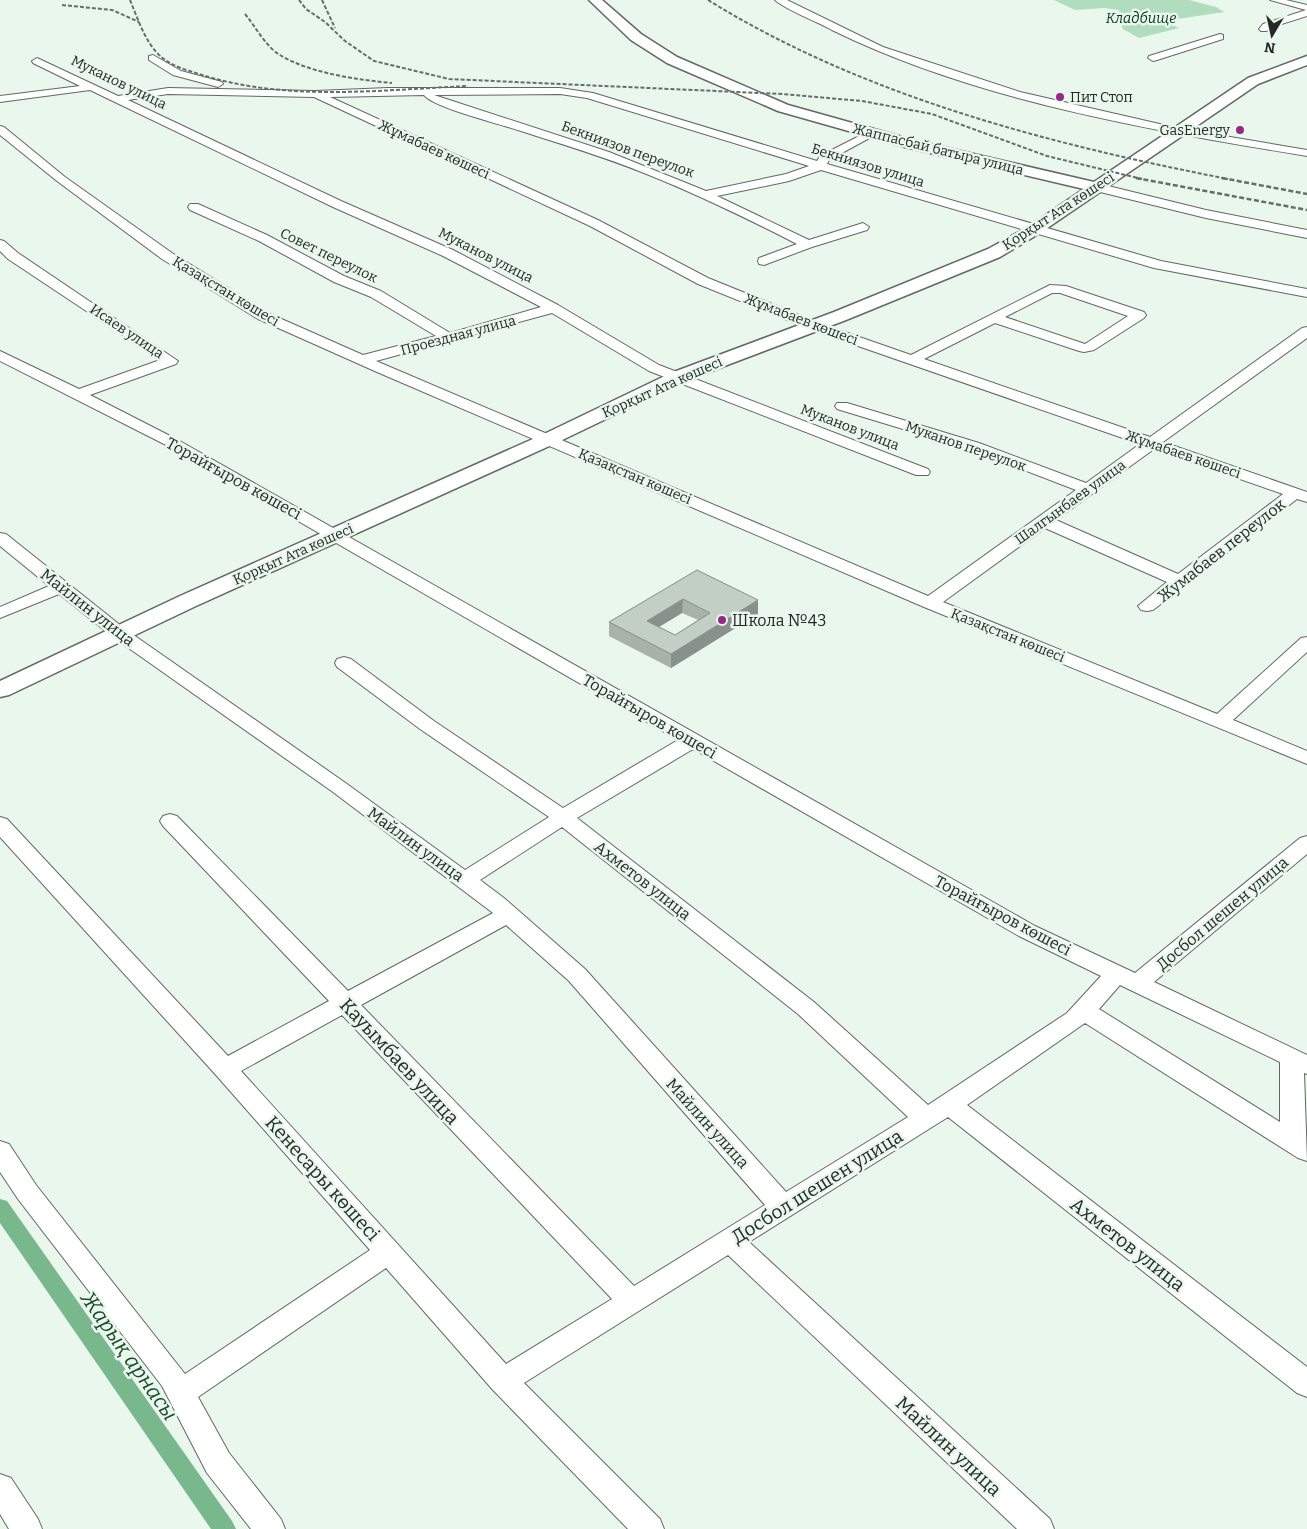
<svg xmlns="http://www.w3.org/2000/svg" width="1307" height="1529" font-family="Bitter,serif">
	<style>
		.green { fill: #b0ddbd }
		.lines { fill: none; stroke-linecap: round; stroke-linejoin: round }
		.canal { fill: #79b78c; fill-rule: evenodd }
		.minor-casing { stroke: #5f6a62; stroke-width: 2 }
		.major-casing { stroke: #5f6a62; stroke-width: 3 }
		.minor { fill: #fff; fill-rule: evenodd }
		.major { fill: #fff; fill-rule: evenodd }
		.rail-far1 { stroke: #666e69; stroke-width: 2; stroke-dasharray: 4 2; stroke-linecap: butt }
		.rail { stroke: #666e69; stroke-width: 2.5; stroke-dasharray: 5 2.5; stroke-linecap: butt }
		.wall { fill: #a7b2a9; fill-rule: evenodd }
		.shaded-wall { fill: #88918a }
		.building { fill: #c2cfc5; stroke: #88918a; fill-rule: evenodd }
		.poi-dot { fill: #962888; stroke: #e9f7ec; stroke-width: 2 }
		.labels { text-anchor: middle; stroke-width: 5; stroke-linejoin: round; paint-order: stroke }
		.far-park-label { font-size: 14px; font-style: italic; fill: #03361a; stroke: #e9f7ec }
		.far-street-label { font-size: 14px; fill: #242926; stroke: #e9f7ec }
		.far-poi-label { font-size: 14px; fill: #242926; stroke: #e9f7ec; text-anchor: start }
		.street-label { font-size: 16px; fill: #242926; stroke: #e9f7ec }
		.poi-label { font-size: 16px; fill: #242926; stroke: #e9f7ec; text-anchor: start }
		.near-street-label { font-size: 19px; fill: #242926; stroke: #e9f7ec }
		.near-water-label { font-size: 21px; font-style: italic; fill: #1a492c; stroke: #e9f7ec }
	</style>
	<rect width="100%" height="100%" fill="#e9f7ec"/>
	<path class="green" d="M1054,0h135l27,7 8,5 -53,8 -4,3 12,5 -40,10 -16,-9 -3,-8 -12,-2 12,-4 -1,-5 -15,-2 -29,2z"/>
	<g class="lines">
		<path class="canal" d="M0,1199l7,2 225,320 4,8h-25l-211,-306z"/>
		<defs>
			<g id="minor">
				<path d="M775,0h12l96,47 137,45 157,36 130,22v6c-158,-26 -330,-55 -475,-126 -14,-8 -46,-20 -57,-30z"/>
				<path d="M1270,0h16l21,5v11l-38,12 -2,3h-6l-2,-2 4,-5 43,-14z"/>
				<path d="M1220,34l3,1v4l-66,21 -4,1 -5,-3 1,-2z"/>
				<path d="M153,55l28,16 41,11 1,2 -5,3 -45,-12 -24,-15v-4z"/>
				<path d="M37,58l81,38 50,-8 148,3 72,-3h172l33,5 224,68 3,-5 51,-26 6,3 -2,2 -46,25 -2,4 334,97 146,28v8l-153,-29 -333,-98 -32,11 -72,15 92,44 54,-17 6,4 -2,3 -55,17 -48,18 -5,-1 -1,-3 1,-3 38,-14c-49,-25 -98,-49 -148,-69 -46,-19 -94,-33 -141,-48 -16,-5 -77,-21 -84,-32l-94,2 268,123 110,58 111,45 92,32 139,-70 16,1 78,26 2,3 -2,3 -50,32 -10,2 -5,-1 -84,-28 -71,36 226,78 152,-109 5,-1v11l-144,104 144,50v10l-10,-3 -144,111 -6,1 -6,-1 -3,-4 29,-24 -122,-54 -102,74 274,112 84,-76 6,-1v15l-74,68 74,31v13l-383,-157 -547,-235 -119,-53 -96,-60 -105,-78 -57,-46v-9l4,1 61,50 107,76 96,60 95,42 73,-19 -65,-39 -37,-15 -75,-41 -69,-31 -2,-3 2,-3h8l69,31 77,41 37,15 69,42 91,-26 -98,-51 -110,-49 -243,-117 -90,12v-6l80,-10 -47,-23 -1,-2zM168,94l146,3 276,129 108,58 111,45 331,115 -54,39 -107,-40 -132,-40h-10l-2,3 2,3 132,40 107,41 -148,106 -552,-235 176,-48 97,58 267,104h12l2,-3 -2,-3 -269,-104 -101,-60 -105,-55 -112,-49 -213,-101zM560,94l27,4 222,68 -23,8 -80,17 -97,-39 -175,-57zM1052,293h8l68,23 -43,28 -80,-27zM1154,449l129,45 -105,80 -122,-54z"/>
				<path d="M1096,183l110,27 101,20v8l-101,-20 -114,-28 -2,-3z"/>
				<path d="M0,240l4,1 14,12 160,108 -2,3 -86,31 88,45 857,486 100,47 165,-135 7,-2v18l-153,128 153,73v19l-3,-1 3,88 -9,-3 -213,-135 -118,82 340,262v30l-10,-4 -349,-276 -199,125 301,277 4,10h-37l-289,-274 -204,128 136,136 4,10h-36l-135,-139 -107,-122 -188,129 31,56 52,66 4,10h-34l-44,-56 -45,-87 -144,-187 -18,-27v-31l9,3 27,41 149,189 185,-124 -154,-175 -216,-238v-20l7,2 221,237 101,-55 -166,-175 -3,-5 3,-5 7,-2 7,2 171,175 145,-78 -160,-121 -220,-155 -54,-43 -59,24v-11l49,-21 -49,-40v-13l6,1 119,95 222,155 118,86 84,-53 -129,-88 -83,-62 -2,-4 2,-4 7,-2 7,2 83,62 129,87 115,-68 -510,-294 -168,-85v-10l79,38 81,-29 -152,-101 -8,-8zM693,749l326,187 82,40 -34,37 -139,92 -114,-103 -237,-184zM562,827l236,187 110,103 -122,75 -201,-223 -81,-71 -24,-18zM506,925l63,56 196,224 -131,81 -273,-281zM1120,985l160,77v60l-181,-113zM342,1015l270,284 -106,65 -265,-293z"/>
				<path d="M0,1474l11,4 27,41 4,10h-33l-9,-15z"/>
			</g>
			<path id="major" d="M589,0h13l39,34 36,23 111,48 125,35 181,42 154,-104 59,-22v9l-49,19 -218,149 -40,24 -154,63 -161,61 -129,62 -360,163 -187,89 -9,2v-16l180,-85 362,-161 129,-62 163,-61 154,-63 40,-22 56,-38 -179,-42 -127,-36 -111,-48 -36,-23z"/>
		</defs>
		<use href="#minor" class="minor-casing"/>
		<use href="#major" class="major-casing"/>
		<use href="#minor" class="minor"/>
		<use href="#major" class="major"/>
		<g class="rail-far1">
			<path d="M130,0c8,19 16,46 34,59 10,8 23,11 35,15 86,28 180,16 269,12"/>
			<path d="M299,0l7,9 19,13 20,19 29,20 75,18 333,15 80,7 70,13 115,42 95,23"/>
			<path d="M322,0l13,28"/>
			<path d="M708,0c157,97 341,144 520,179"/>
			<path d="M62,5l50,5 27,12"/>
			<path d="M245,14c11,13 20,32 35,41 29,18 78,25 112,28"/>
		</g>
		<g class="rail">
			<path d="M1136,178l171,32"/>
			<path d="M1222,178l85,16"/>
		</g>
	</g>
	<path class="wall" d="M697,570l61,44 -87,54 -62,-32v-14zM682,613l16,7 -23,15 -16,-8z"/>
	<g class="shaded-wall">
		<path d="M683,599l-1,14 -35,21v-13z"/>
		<path d="M758,600v14l-87,54v-14z"/>
	</g>
	<path class="building" d="M697,570l61,30 -87,54 -62,-32zM683,599l27,14 -35,22 -28,-14z"/>
	<g class="poi-dot">
		<circle cx="1060" cy="97" r="5"/>
		<circle cx="1240" cy="130" r="5"/>
		<circle cx="722" cy="620" r="5"/>
	</g>
	<g class="labels">
		<g class="far-park-label">
			<text x="1141" y="23">Кладбище</text>
		</g>
		<g class="far-street-label">
			<text transform="translate(119 82) rotate(26)" y="5">Муканов улица</text>
			<text transform="translate(434 149) rotate(25)" y="5">Жұмабаев көшесі</text>
			<text transform="translate(628 149) rotate(20)" y="5">Бекниязов переулок</text>
			<text transform="translate(938 149) rotate(14)" y="5">Жаппасбай батыра улица</text>
			<text transform="translate(868 165) rotate(17)" y="5">Бекниязов улица</text>
			<text transform="translate(1058 211) rotate(-33)" y="5">Қорқыт Ата көшесі</text>
			<text transform="translate(329 255) rotate(26)" y="5">Совет переулок</text>
			<text transform="translate(486 255) rotate(27)" y="5">Муканов улица</text>
			<text transform="translate(226 291) rotate(31)" y="5">Қазақстан көшесі</text>
			<text transform="translate(801 319) rotate(21)" y="5">Жұмабаев көшесі</text>
			<text transform="translate(127 331) rotate(34)" y="5">Исаев улица</text>
			<text transform="translate(458 335) rotate(-15)" y="5">Проездная улица</text>
			<text transform="translate(662 387) rotate(-24)" y="5">Қорқыт Ата көшесі</text>
			<text transform="translate(850 427) rotate(21)" y="5">Муканов улица</text>
			<text transform="translate(966 446) rotate(19)" y="5">Муканов переулок</text>
			<text transform="translate(1183 454) rotate(19)" y="5">Жұмабаев көшесі</text>
			<text transform="translate(635 476) rotate(23)" y="5">Қазақстан көшесі</text>
			<text transform="translate(1070 502) rotate(-36)" y="5">Шалгынбаев улица</text>
			<text transform="translate(293 554) rotate(-24)" y="5">Қорқыт Ата көшесі</text>
			<text transform="translate(1008 635) rotate(22)" y="5">Қазақстан көшесі</text>
		</g>
		<g class="far-poi-label">
			<text x="1070" y="102">Пит Стоп</text>
			<text x="1230" y="135" text-anchor="end">GasEnergy</text>
		</g>
		<g class="street-label">
			<text transform="translate(234 478) rotate(29)" y="6">Торайғыров көшесі</text>
			<text transform="translate(1221 550) rotate(-38)" y="6">Жумабаев переулок</text>
			<text transform="translate(88 607) rotate(38)" y="6">Майлин улица</text>
			<text transform="translate(650 716) rotate(30)" y="6">Торайғыров көшесі</text>
			<text transform="translate(416 844) rotate(36)" y="6">Майлин улица</text>
			<text transform="translate(643 880) rotate(38)" y="6">Ахметов улица</text>
			<text transform="translate(1222 913) rotate(-40)" y="6">Досбол шешен улица</text>
			<text transform="translate(1003 915) rotate(28)" y="6">Торайғыров көшесі</text>
			<text transform="translate(708 1123) rotate(48)" y="6">Майлин улица</text>
		</g>
		<g class="poi-label">
			<text x="732" y="626">Школа №43</text>
		</g>
		<g class="near-street-label">
			<text transform="translate(400 1061) rotate(47)" y="7">Кауымбаев улица</text>
			<text transform="translate(323 1178) rotate(48)" y="7">Кенесары көшесі</text>
			<text transform="translate(817 1186) rotate(-32)" y="7">Досбол шешен улица</text>
			<text transform="translate(1128 1244) rotate(38)" y="7">Ахметов улица</text>
			<text transform="translate(949 1446) rotate(43)" y="7">Майлин улица</text>
		</g>
		<g class="near-water-label">
			<text transform="translate(129 1356) rotate(55)" y="7">Жарық арнасы</text>
		</g>
	</g>
	<g transform="translate(1272 35) rotate(189)" stroke="#e9f7ec" stroke-width="4" paint-order="stroke">
	<path d="M0-4L9 19L0 12L-9 19Z" fill="#242926"/>
	<text y="-8" font-size="14" font-weight="bold" text-anchor="middle" fill="#242926">N</text>
	</g>
</svg>
